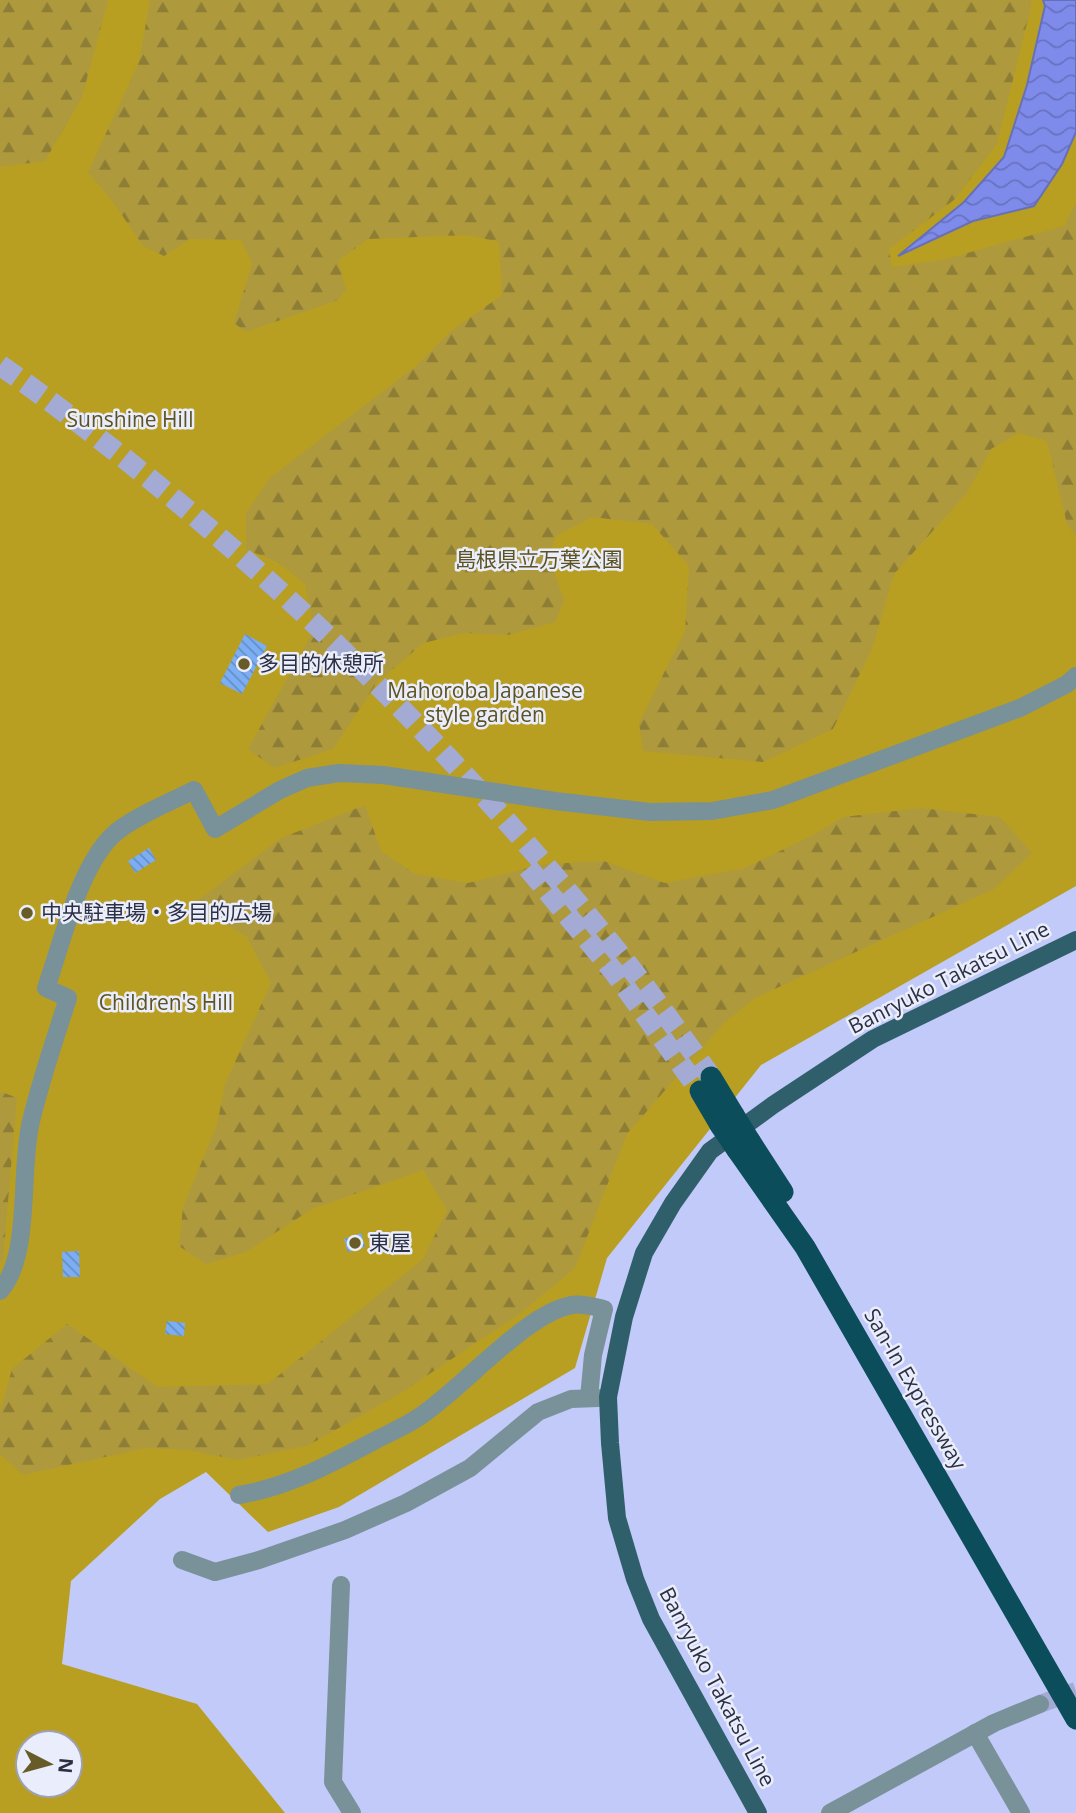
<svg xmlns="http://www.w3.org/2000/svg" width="1076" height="1813" font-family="'Open Sans','Noto Sans JP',sans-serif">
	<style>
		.green { fill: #b89f21; fill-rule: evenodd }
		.forest { fill: url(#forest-firs) }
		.water { fill: url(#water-waves); stroke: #6670b8; stroke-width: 2 }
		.building { fill: url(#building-back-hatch) }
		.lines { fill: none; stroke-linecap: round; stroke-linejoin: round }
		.minor-tunnel { stroke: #a3abd4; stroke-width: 18; stroke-dasharray: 18 9; stroke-linecap: butt }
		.highway-tunnel { stroke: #a3abd4; stroke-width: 21; stroke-dasharray: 21 10; stroke-linecap: butt }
		.minor { stroke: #799198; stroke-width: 18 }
		.major { stroke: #305f6c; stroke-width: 18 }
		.highway { stroke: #0c4d5b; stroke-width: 21 }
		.highway-bridge { stroke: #0c4d5b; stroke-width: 21 }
		.poi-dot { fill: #675c28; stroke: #eaedfb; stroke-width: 2.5 }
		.labels { text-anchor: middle; stroke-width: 5; stroke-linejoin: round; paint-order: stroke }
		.park-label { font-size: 21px; fill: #5d5221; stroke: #eaedfb }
		.poi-label { font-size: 21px; fill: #2d3042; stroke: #eaedfb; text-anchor: start }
		.street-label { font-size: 21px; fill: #2d3042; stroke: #eaedfb }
	</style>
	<defs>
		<pattern id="forest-firs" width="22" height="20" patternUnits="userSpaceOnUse" patternTransform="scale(1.75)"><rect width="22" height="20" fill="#ae993d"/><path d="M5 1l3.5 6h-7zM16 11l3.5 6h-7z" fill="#8e7d35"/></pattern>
		<pattern id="water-waves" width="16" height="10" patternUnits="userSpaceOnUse" patternTransform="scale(1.75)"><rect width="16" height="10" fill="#7f8beb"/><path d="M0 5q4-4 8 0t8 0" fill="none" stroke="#6872c0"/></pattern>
		<pattern id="building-back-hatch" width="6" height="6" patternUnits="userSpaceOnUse" patternTransform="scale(1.75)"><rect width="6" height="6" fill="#7caef4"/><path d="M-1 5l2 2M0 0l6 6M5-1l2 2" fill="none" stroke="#668ec7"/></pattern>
	</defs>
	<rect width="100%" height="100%" fill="#c1caf8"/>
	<path class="green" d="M0,0h1076v886l-315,179 -154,193 -32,110 -236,139 -71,25 -62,-60 -46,27 -89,82 -9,83 135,40 88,109h-285zM28,1743h42v42h-42z"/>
	<g class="forest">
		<path d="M0,0h108l-26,97 -37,64 -45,6z"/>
		<path d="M150,0h881v7l-34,137 -43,56 -65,49 3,18 54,-8 118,-33 12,-23v333l-9,-12 -20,-83 -28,-8 -28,16 -24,44 -73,81 -22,75 -39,80 -70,33 -120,-11 -4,-28 46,-92 4,-65 -37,-42 -60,-7 -36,19 -7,20 15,45 -9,21 -47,13 -45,-2 -39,10 -46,38 -45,68 -59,19 -26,-19 66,-119 -9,-46 -26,-21 -33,-14v-36l24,-35 146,-112 35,-35 51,-36 -3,-53 -31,-7 -100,4 -30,22 8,29 -8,10 -92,32 -12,-9 18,-60 -11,-23 -51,-1 -26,17 -21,-10 -30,-44 -25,-30 51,-110z"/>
		<path d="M365,805l16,46 34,23 53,9 77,-19 59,-3 61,22 80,-15 66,-32 32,-19 78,-9 79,9 32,36 -38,36 -239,109 -32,26 -96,110 -52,134 -54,45 -120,80 -94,53 -69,14 -49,-10 -43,-2 -123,27 -23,-21v-42l12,-43 55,-45 91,63 110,-3 155,-125 24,-49 -24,-40 -111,39 -66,43 -40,12 -27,-18 4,-39 34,-82 8,-41 46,-101 -24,-46 -54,-33 88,-66z"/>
		<path d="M2,1092l15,6 -14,161 -3,3v-168z"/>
	</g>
	<path class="water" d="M1043,0h33v132l-14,32 -28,42 -61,15 -75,35 66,-54 40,-45 23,-72 18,-79z"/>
	<g class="building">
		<path d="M245,634l22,12 -25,48 -22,-11z"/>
		<path d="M149,848l7,12 -21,13 -7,-12z"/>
		<path d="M361,1233l4,14 -17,5 -4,-13z"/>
		<path d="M79,1251l1,26h-17l-1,-25z"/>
		<path d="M167,1321l18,2 -1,13 -19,-2z"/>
	</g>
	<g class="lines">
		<path class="minor-tunnel" d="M1040,1704l36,-13"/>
		<g class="highway-tunnel">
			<path d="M0,365c236,167 445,372 626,597 29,37 57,76 85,115"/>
			<path d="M528,868l87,105 85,118"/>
		</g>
		<g class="minor">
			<path d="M0,1291c32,-36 19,-121 31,-170 10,-42 24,-82 37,-123l-22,-10c16,-45 33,-121 67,-153 18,-17 58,-33 81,-45l21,39 65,-39 27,-12 32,-5 44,2 172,26 95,11 62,-1 61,-11 247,-92 47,-24 9,-8"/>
			<path d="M239,1495c48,-8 90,-30 133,-53 15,-8 32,-15 47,-25 42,-27 108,-105 153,-112 9,-2 22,2 32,4l-11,46 -4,43"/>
			<path d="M182,1560l33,12 44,-12 86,-30 61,-27 64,-35 68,-56 33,-13 27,-1"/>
			<path d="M341,1585l-8,197 19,31"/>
			<path d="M975,1733l46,80"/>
			<path d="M830,1813l164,-90 46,-19"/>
		</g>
		<path class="major" d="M758,1813l-107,-194 -16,-40 -18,-61 -7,-75 -2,-46 16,-80 20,-64 29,-50 37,-52 63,-46 100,-66 203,-99"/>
		<g class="highway">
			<path d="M711,1077l23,38"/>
			<path d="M700,1091l20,34"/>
			<path d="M750,1141l33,51"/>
			<path d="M737,1150l68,97 271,472"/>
		</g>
		<g class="highway-bridge">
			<path d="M734,1115l16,26"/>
			<path d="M720,1125l17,25"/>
		</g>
	</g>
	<g class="poi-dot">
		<circle cx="244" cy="664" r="7"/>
		<circle cx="27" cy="913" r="7"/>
		<circle cx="355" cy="1243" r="7"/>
	</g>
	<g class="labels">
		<g class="park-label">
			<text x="130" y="427">Sunshine Hill</text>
			<text x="539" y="567">島根県立万葉公園</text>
			<text x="485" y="698">Mahoroba Japanese<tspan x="485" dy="24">style garden</tspan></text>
			<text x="166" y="1010">Children's Hill</text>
		</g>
		<g class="poi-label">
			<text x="258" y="671">多目的休憩所</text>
			<text x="41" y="920">中央駐車場・多目的広場</text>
			<text x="369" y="1250">東屋</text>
		</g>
		<g class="street-label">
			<text transform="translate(949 978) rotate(-27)" y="7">Banryuko Takatsu Line</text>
			<text transform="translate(915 1389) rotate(60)" y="7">San-In Expressway</text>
			<text transform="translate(717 1687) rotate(62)" y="7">Banryuko Takatsu Line</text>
		</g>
	</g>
	<g transform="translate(49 1764) rotate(96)"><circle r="33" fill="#eaedfb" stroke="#9ea1b1" stroke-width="2"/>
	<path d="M0-5L12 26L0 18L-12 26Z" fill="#675c28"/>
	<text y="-10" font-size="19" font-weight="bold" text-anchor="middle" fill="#2d3042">N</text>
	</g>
</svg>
